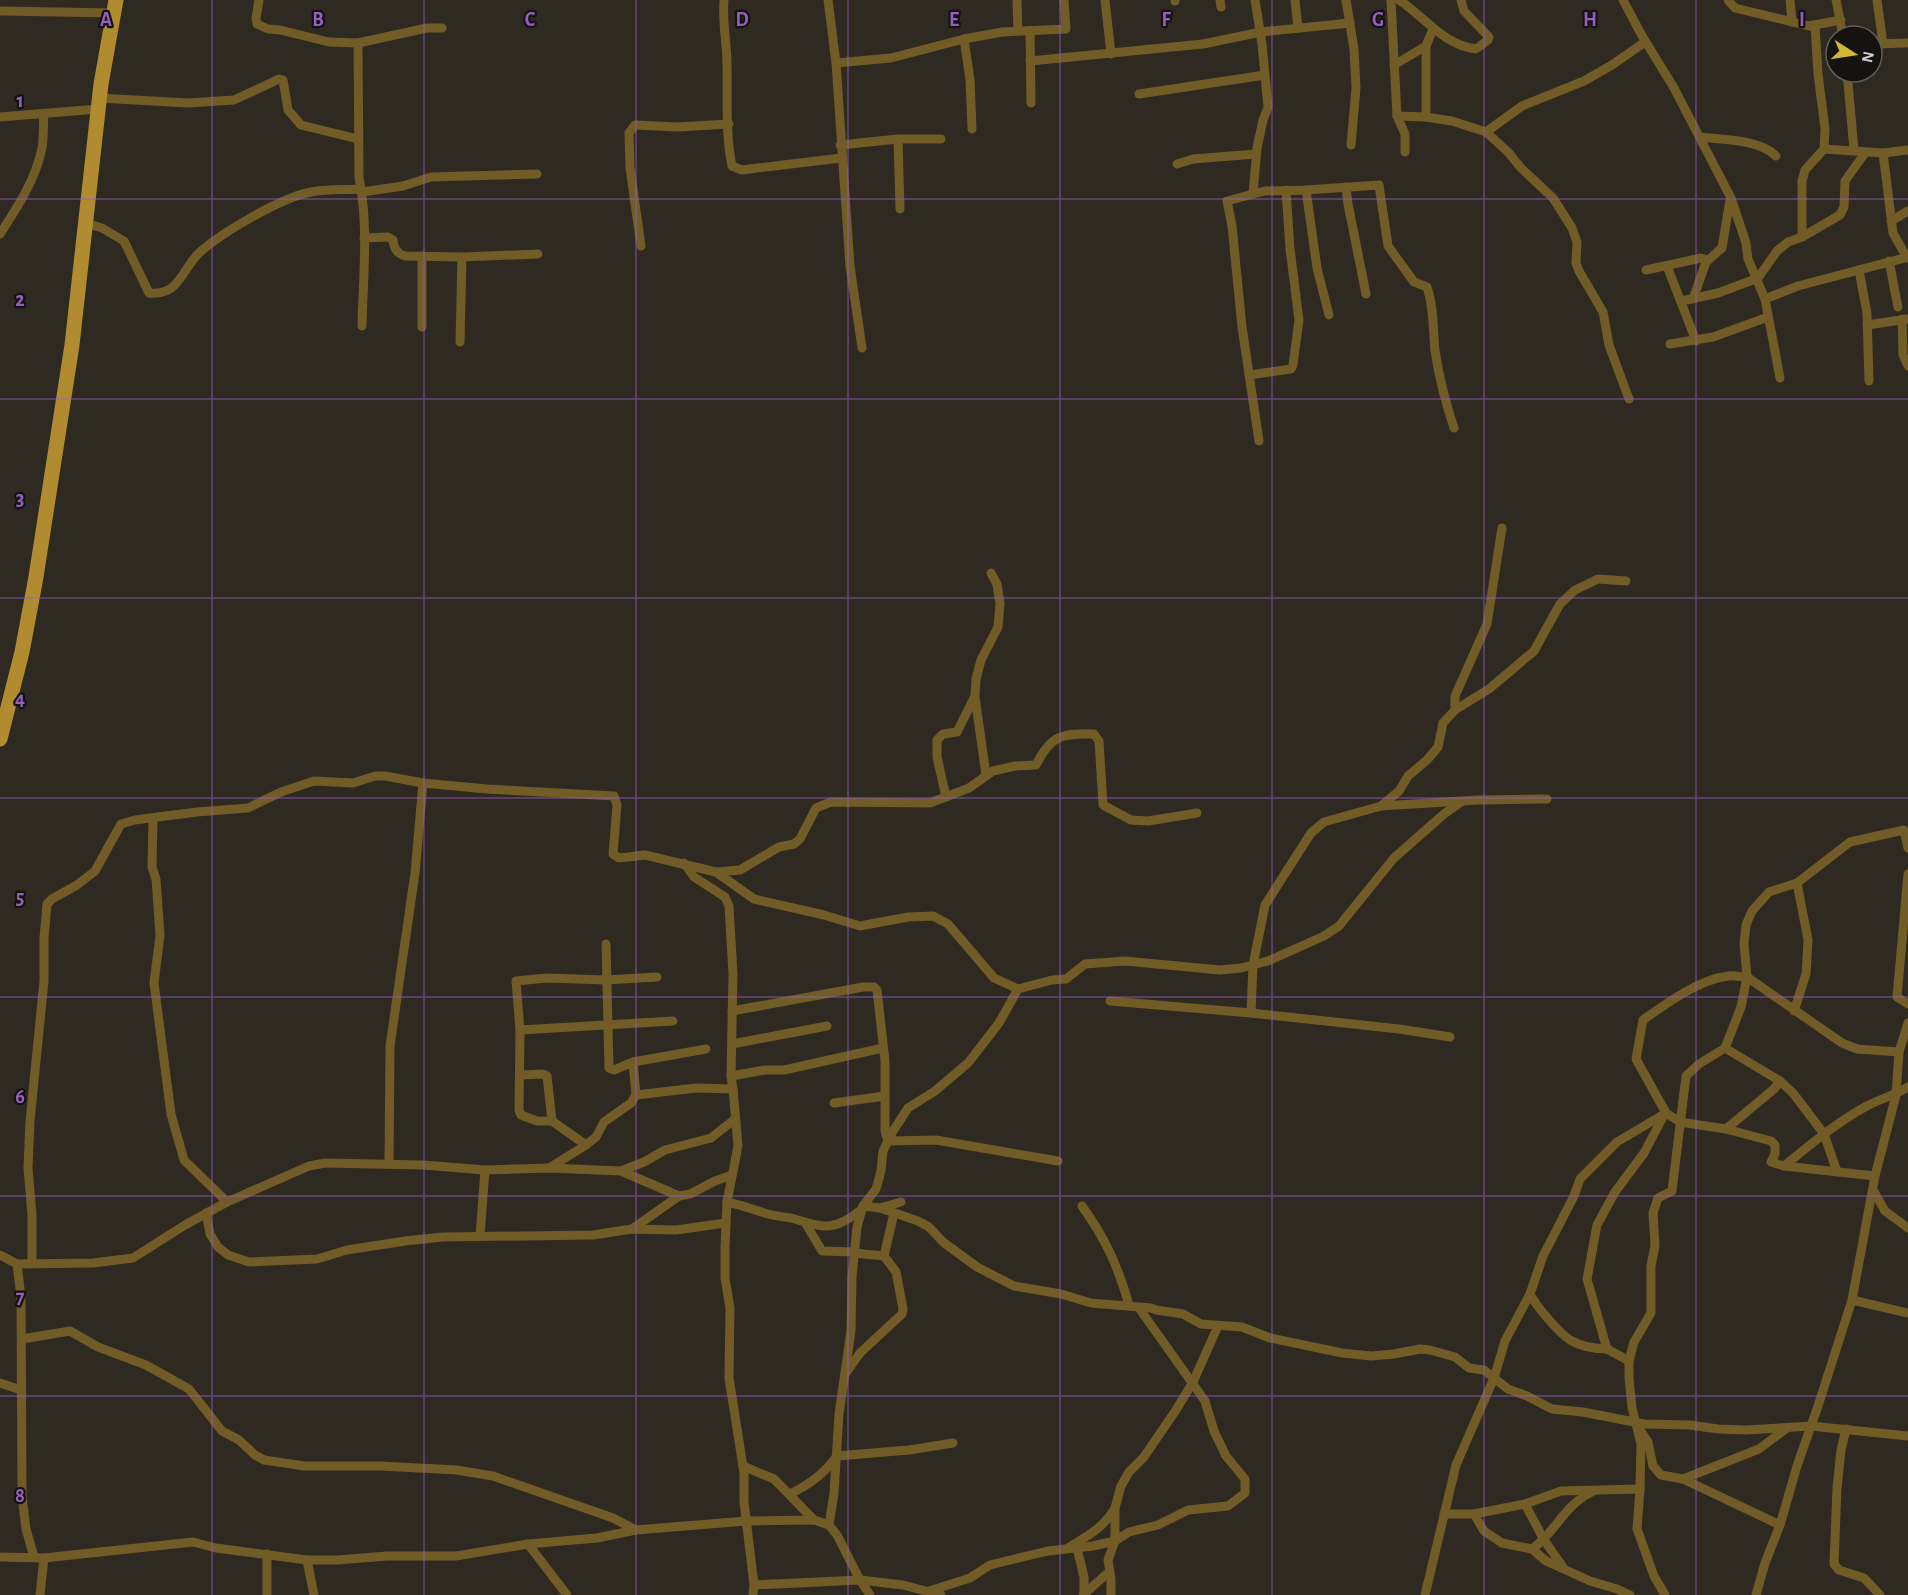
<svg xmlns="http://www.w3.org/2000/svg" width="1908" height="1595" font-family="'Alegreya Sans',sans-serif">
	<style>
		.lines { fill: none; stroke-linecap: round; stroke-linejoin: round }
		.minor { stroke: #715b26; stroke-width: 9 }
		.primary { stroke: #b08b2f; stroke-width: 15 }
		.grid { fill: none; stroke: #965ec3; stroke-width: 1.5; stroke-opacity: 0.55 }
		.grid-label { font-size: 20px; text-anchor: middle; font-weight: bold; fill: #965ec3; stroke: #15130f; stroke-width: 4.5; stroke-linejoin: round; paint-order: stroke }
	</style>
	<rect width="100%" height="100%" fill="#2e2a21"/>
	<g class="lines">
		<g class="minor">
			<path d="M259,0l-3,18 1,6 11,5 12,1 49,12 29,1 69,-15h15"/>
			<path d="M724,0c-2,22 3,43 3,65 1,33 -2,68 5,101l10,4 99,-12"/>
			<path d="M828,0l8,63 14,203 12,82"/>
			<path d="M1017,0l1,31"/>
			<path d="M1105,0l6,54"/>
			<path d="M1220,0l1,7"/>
			<path d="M1255,0l7,44 6,63 -5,13 -6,28 -4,46 -26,7 5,25 10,101 17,114"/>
			<path d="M1295,0l3,28"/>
			<path d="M1346,0l8,49 2,39 -5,57"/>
			<path d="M1391,0l6,116 8,18v18"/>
			<path d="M1399,0c26,17 44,45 77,49l12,-9 1,-3 -25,-26 -3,-11"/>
			<path d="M1623,0l18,34 33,54 57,110 15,45 2,16 17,40 15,79"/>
			<path d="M1728,0l7,8 74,18 32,-6"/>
			<path d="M1790,0l2,22"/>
			<path d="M1836,0l7,36"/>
			<path d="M1877,0l6,44"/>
			<path d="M1175,1v-1"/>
			<path d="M0,11l114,2"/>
			<path d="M1030,31l1,72"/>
			<path d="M964,39l6,40 2,50"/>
			<path d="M358,43l1,135c10,48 4,99 3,148"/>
			<path d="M1872,44l36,-1"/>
			<path d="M1030,61l173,-17 58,-12 89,-9"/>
			<path d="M836,63l55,-5 73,-19 38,-7 64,-3 -2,-29"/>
			<path d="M1394,65l32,-19"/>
			<path d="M1847,72l7,78"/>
			<path d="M1139,94l126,-19"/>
			<path d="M99,98l89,5 46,-3 45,-21 4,1 5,30 13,15 57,14"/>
			<path d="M1397,116l29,1 26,4 34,11 22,20 13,16 32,30 19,30 5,14 -1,21 3,8 24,41 6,33 20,54"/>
			<path d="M0,117l98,-8"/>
			<path d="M1426,117v-71l7,-17"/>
			<path d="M1486,132l36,-26 62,-25 28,-16 33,-23"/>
			<path d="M1700,137c23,3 59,2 76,19"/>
			<path d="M898,139l2,70"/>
			<path d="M840,145l58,-6h43"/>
			<path d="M1824,149l59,4 25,-3"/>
			<path d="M1883,153l10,80 14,25"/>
			<path d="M1177,164l16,-5 63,-5"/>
			<path d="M1346,187l2,17 18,90"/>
			<path d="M1306,190l11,78 12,47"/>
			<path d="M362,192l41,-6 28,-9 106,-3"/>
			<path d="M1253,194l12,-3 41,-1 73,-5 9,61 26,36 13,5c7,21 6,43 8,64 4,26 11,53 19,77"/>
			<path d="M1891,221l17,-10"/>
			<path d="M85,223l17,5 22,13 25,52c30,3 32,-22 50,-40 22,-20 83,-56 112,-61 16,-3 34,-2 50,-3"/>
			<path d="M0,234c17,-26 36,-55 42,-86 2,-11 1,-23 2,-34"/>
			<path d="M1802,237v-56l3,-11 19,-21 1,-20 -7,-55 -3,-48"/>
			<path d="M364,238l24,-1 5,3c1,8 3,13 12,16l57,1 76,-3"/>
			<path d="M641,246l-11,-78 -1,-35 6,-8 42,2 52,-3"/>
			<path d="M422,256v71"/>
			<path d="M1889,261l9,46"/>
			<path d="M1667,266l29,75"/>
			<path d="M1646,270l55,-12 7,2"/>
			<path d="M1859,270l8,43 2,68"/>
			<path d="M1693,299l13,-37 16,-14 8,-48"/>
			<path d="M1765,299l33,-13 110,-29"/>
			<path d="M1682,301l36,-8 40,-15 19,-27 11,-9 14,-5 38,-22 4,-8 1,-26 20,-28"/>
			<path d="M1902,319l1,36 5,11"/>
			<path d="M1867,325l40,-6"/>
			<path d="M460,342l2,-85"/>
			<path d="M1670,344l43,-7 55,-20"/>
			<path d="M1249,375l42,-6 2,-4 6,-45 -9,-71 -4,-59"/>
			<path d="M975,697l11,78"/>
			<path d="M1455,710v-14l32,-72 15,-96"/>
			<path d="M946,797l-9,-40v-17l6,-6 14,-2 18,-36 1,-17 5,-19 17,-33 2,-23 -3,-20 -6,-11"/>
			<path d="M1381,806l97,-6 69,-1"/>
			<path d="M153,818l-1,49 4,12 4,56 -6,48 17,131 13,46 43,42"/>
			<path d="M684,863l10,14 31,20 4,9 4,68 -2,102 2,13 5,57 -11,56 -2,45v31l5,30 -1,70 15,95v29l10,83 -1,10"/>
			<path d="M716,872l38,27 70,16 36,11 48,-9 25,-1 15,8 46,54 24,11"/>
			<path d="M1908,874l-11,123 11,7"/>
			<path d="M606,944l3,124 5,2 19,-8 3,33"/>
			<path d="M1110,1001l141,12 148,16 51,8"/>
			<path d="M732,1011l131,-24h11l3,3 8,71v69l3,11 48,-1 122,21"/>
			<path d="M1794,1011l12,-37 2,-34 -11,-57"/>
			<path d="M1251,1013l2,-48 12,-60 46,-72 13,-11 57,-16 18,-15 9,-15 19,-16 11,-13 5,-24 12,-13 34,-21 45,-38 26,-47 15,-14 23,-11 28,2"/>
			<path d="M520,1030l153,-9"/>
			<path d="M732,1044l95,-18"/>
			<path d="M1725,1048l55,33 13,12 31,41 13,38"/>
			<path d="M633,1062l73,-13"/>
			<path d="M520,1075l23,-1 4,2 5,45"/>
			<path d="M731,1076l34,-6h19l99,-22"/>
			<path d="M834,1103l51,-7"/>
			<path d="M1726,1129l48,-40 6,-8"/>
			<path d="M586,1145l-34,-24h-15l-16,-6 -2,-5 1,-80 -4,-49 31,-3 59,2 51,-3"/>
			<path d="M389,1163l1,-117 25,-173 8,-90"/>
			<path d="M1784,1166c26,-21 52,-43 81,-59 14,-8 29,-11 43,-20"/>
			<path d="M549,1168l37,-23 10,-8 8,-15 27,-19 5,-8 60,-7 37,1"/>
			<path d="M621,1171l58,25"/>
			<path d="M1875,1176l-91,-10 -13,-4 4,-8v-9l-4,-4 -45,-12 -46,-7 -14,-9 -30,-54 7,-39c24,-17 55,-40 85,-44 6,-1 13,1 19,1l95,66 15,6 42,3"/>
			<path d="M1873,1190l12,21 23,17"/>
			<path d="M727,1202c15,3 27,8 41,12 8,2 15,3 23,4 32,9 41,15 70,-8"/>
			<path d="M863,1206l17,2 38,13 11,6 14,15 34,25 37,19 47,8 30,9 60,5 5,2 27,4 18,10 41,3 28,11 72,15 29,3 23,-2 26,-5 10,1 25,7 14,11 15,2 24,19 19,7 25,13 31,3 61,12 46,1 28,4 28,1 65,-4 97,10"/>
			<path d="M1082,1206c23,32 36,60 47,99"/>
			<path d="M880,1208l21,-6"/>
			<path d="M206,1213l4,21 8,13 10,8 21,7 68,-3 30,-9 58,-9 38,-4 150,-2 39,-6 44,1 50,-7"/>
			<path d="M806,1224l16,27 33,1"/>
			<path d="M632,1229l47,-33 11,-2 25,-13 17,-6"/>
			<path d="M480,1236l5,-66"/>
			<path d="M0,1255l17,9 76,-1 40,-5 52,-33 42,-23 82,-36 16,-3 98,2 62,5 64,-2 72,3 23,-9 21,-12 46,-12 24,-19"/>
			<path d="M884,1256l10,-43"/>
			<path d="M32,1263v-48l-4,-47 2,-47 14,-140v-43l3,-34 5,-5 25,-14 18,-14 26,-47 14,-4 62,-8 51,-4 33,-16 33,-11 39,2 22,-7h10l38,7 64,6 127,7 3,9 -4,49 6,4 26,-3 71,17 24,-2 39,-23 15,-3 6,-5 16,-31 15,-6 99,1 39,-15 24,-17 22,-5 21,-1c15,-30 26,-32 58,-31l5,7 4,64 28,15 17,1 49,-8"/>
			<path d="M17,1264l4,33 1,199 4,33 8,28"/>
			<path d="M1530,1294c6,12 29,39 40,46 12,7 24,9 37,9"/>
			<path d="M1852,1300l56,13"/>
			<path d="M22,1339l48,-8 28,16 48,18 43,24 33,42 17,9 16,15 9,5 40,6h76l77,4 36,6 120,42 23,12"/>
			<path d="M1629,1361l-22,-12 -20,-70 10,-54 18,-33 29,-39 20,-38"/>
			<path d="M846,1373l14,-20 42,-39 1,-5 -7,-37 -12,-16 -30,-3"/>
			<path d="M0,1383l21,7"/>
			<path d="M1846,1429l-5,21 -4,38 -3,76 5,6 25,8 16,17"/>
			<path d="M1640,1430l8,12 5,24 8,9 22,4 97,46"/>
			<path d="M743,1466l31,13 40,41"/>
			<path d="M1683,1479l76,-30 28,-21"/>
			<path d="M790,1494c20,-10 34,-20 47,-38l72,-6 44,-7"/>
			<path d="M1525,1504l19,36 19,27"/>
			<path d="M1444,1514h30l51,-10 36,-13 79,-2"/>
			<path d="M1474,1514l10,17 18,12 30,6 14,12 44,20 27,8 13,6"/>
			<path d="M829,1525l5,-32 5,-79 12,-83 1,-54 5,-50 6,-21 13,-17 5,-18 2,-20 10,-20 15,-23 27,-17 33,-28 31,-40 19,-34 34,-9 14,-1 19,-15 40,-3 95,9 21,-2 27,-7 56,-25 15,-10 55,-68 50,-44 17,-12"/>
			<path d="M528,1544l39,51"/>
			<path d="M1068,1548c19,-12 33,-18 46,-38"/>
			<path d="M1077,1548l7,29v16"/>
			<path d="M1532,1549c24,-17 32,-44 60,-57"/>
			<path d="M0,1557l44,1 149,-16 23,6 91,12h30l50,-4h69l72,-12 69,-6 39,-8 110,-9 68,-1 15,5 8,10 23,45 10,15"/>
			<path d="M307,1560l7,35"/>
			<path d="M754,1585l106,-5 43,5 38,10"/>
			<path d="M40,1595l4,-37"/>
			<path d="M267,1595v-41"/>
			<path d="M927,1595l2,-4 41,-13 20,-13 58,-14 45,-5 22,-5 14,-9 29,-7 30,-15 40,-4 17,-13v-14l-19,-23 -12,-25 -9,-30 -66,-93"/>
			<path d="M1083,1595l27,-24"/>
			<path d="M1111,1595v-16l-3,-19 7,-19v-33l6,-22 8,-14 15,-15 32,-47 17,-28 25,-56"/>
			<path d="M1425,1595l31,-130 38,-87 11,-37 25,-47 13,-38 31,-60 6,-17 37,-37 49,-29"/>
			<path d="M1665,1595l-11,-19 -17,-47 3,-40 1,-45 -9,-36 -3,-30v-17l5,-19 17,-29v-47l4,-20 -2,-33 5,-15 14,-7 14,-115 13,-12 26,-16 16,-41 6,-30 -3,-33 2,-19 6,-14 17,-19 28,-9 53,-41 54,-12 4,18"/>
			<path d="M1756,1595l9,-32 15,-38 17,-59 21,-60 34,-106 23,-124 21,-81 3,-43 9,-29"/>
		</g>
		<path class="primary" d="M0,739l22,-87 14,-75 36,-232 29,-261 15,-84"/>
	</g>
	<path class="grid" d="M212,0v1595M424,0v1595M636,0v1595M848,0v1595M1060,0v1595M1272,0v1595M1484,0v1595M1696,0v1595M0,199h1908M0,399h1908M0,598h1908M0,798h1908M0,997h1908M0,1196h1908M0,1396h1908"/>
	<g class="grid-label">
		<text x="106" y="26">A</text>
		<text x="318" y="26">B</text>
		<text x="530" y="26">C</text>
		<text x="742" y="26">D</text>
		<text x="954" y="26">E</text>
		<text x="1166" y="26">F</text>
		<text x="1378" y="26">G</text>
		<text x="1590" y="26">H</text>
		<text x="1802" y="26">I</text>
		<text x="20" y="107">1</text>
		<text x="20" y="306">2</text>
		<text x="20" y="505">3</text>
		<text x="20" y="705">4</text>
		<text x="20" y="904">5</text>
		<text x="20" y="1103">6</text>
		<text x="20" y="1303">7</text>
		<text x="20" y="1502">8</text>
	</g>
	<g transform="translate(1854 54) rotate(102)"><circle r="28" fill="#15130f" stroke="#615f5a" stroke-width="1.5"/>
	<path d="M0-4.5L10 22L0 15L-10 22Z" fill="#d2b736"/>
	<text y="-9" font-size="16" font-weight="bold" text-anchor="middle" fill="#d4d1cb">N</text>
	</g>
</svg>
